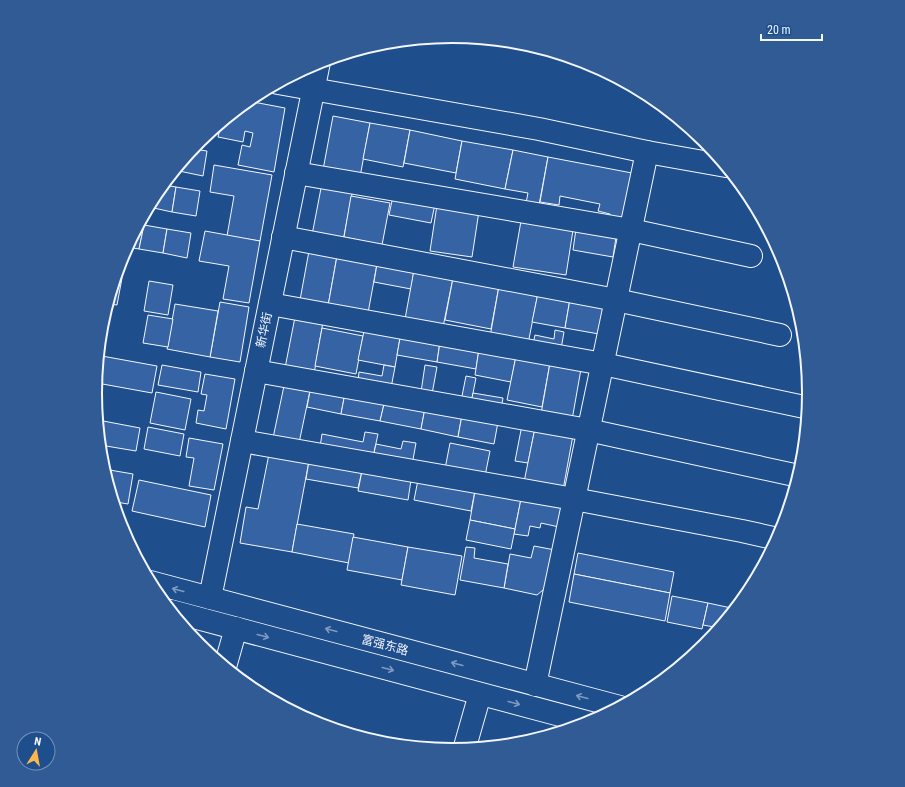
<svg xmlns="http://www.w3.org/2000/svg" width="905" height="787" font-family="'Roboto Condensed','Noto Sans SC',sans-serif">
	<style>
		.building { fill: #3563a3; stroke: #f2f6ff }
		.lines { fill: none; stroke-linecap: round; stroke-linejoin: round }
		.minor-casing { stroke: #f2f6ff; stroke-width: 24 }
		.major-casing { stroke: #f2f6ff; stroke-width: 24 }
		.minor { stroke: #1f4e8c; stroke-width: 22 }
		.major { stroke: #1f4e8c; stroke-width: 22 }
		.oneway { stroke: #7e9ac0 }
		.labels { text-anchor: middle; stroke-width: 3; stroke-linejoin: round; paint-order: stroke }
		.street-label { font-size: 12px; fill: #f2f6ff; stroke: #1f4e8c }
		.rim { fill: none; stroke: #f2f6ff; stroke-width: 2 }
	</style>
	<rect width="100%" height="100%" fill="#1f4e8c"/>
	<g class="building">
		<path d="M248,101l37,7 -11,64 -36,-7 4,-20 8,2 3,-14 -8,-2 -2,11 -25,-5 3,-13z"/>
		<path d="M333,116l37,7 -10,54 -37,-7z"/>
		<path d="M370,123l40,7 -7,37 -40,-8z"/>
		<path d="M410,130l52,11 -6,32 -52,-10z"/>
		<path d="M462,141l51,9 -8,39 -50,-10z"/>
		<path d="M193,149l14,2 -4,25 -24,-5 1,-6z"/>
		<path d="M513,150l35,7 -9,48 -13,-2 2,-10 -23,-4z"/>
		<path d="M548,157l84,16 -9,50 -14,-3 1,-6 -12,-3 2,-7 -40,-8 -1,9 -19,-3z"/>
		<path d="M214,165l58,10 -12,66 -33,-5 7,-40 -24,-4z"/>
		<path d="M322,183l31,6 -10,52 -31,-6z"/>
		<path d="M164,185l12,2 -4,25 -23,-5 6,-12z"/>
		<path d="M176,187l24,4 -4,25 -24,-4z"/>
		<path d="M351,196l39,7 -8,42 -38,-8z"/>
		<path d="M393,196l42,8 -4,19 -42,-8z"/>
		<path d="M437,205l42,6 -7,46 -42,-6z"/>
		<path d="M521,221l52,9 -7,45 -53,-8z"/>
		<path d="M140,224l4,1 -5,24 -12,-2z"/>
		<path d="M144,225l23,4 -4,24 -24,-4z"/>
		<path d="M167,229l24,4 -4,25 -24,-5z"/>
		<path d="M576,229l40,8 -3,20 -40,-7z"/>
		<path d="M205,231l55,10 -11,62 -26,-4 6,-33 -30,-5z"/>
		<path d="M309,251l28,5 -9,50 -28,-6z"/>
		<path d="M337,256l40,8 -9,49 -40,-7z"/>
		<path d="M377,264l37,6 -3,19 -37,-7z"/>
		<path d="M414,270l39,8 -10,49 -38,-8z"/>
		<path d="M116,277l6,1 -5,27 -9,-1z"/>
		<path d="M453,278l46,8 -8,43 -46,-9z"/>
		<path d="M149,281l24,4 -5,30 -24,-4z"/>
		<path d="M499,286l39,7 -10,51 -38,-7z"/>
		<path d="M538,293l32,6 -5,29 -33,-6z"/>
		<path d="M570,299l34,7 -5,28 -34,-6z"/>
		<path d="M220,302l29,5 -9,55 -30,-5z"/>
		<path d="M175,304l43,7 -8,46 -43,-8z"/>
		<path d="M148,315l25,4 -5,28 -25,-4z"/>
		<path d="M295,317l28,5 -9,52 -29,-6z"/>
		<path d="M322,328l41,8 -7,38 -41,-8z"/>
		<path d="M555,330l9,2 -3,17 -28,-5 2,-9 19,4z"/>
		<path d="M364,331l36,7 -5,29 -37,-7z"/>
		<path d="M400,338l40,4 -3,20 -40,-7z"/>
		<path d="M440,342l39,7 -3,20 -39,-7z"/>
		<path d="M479,349l37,7 -5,26 -36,-7z"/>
		<path d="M102,356l55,10 -5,27 -55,-10z"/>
		<path d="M516,356l34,7 -8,44 -35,-7z"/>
		<path d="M550,363l31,6 -9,51 -31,-6z"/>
		<path d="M162,365l39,7 -3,20 -40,-7z"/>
		<path d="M384,365l11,2 -4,21 -33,-7 1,-9 23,4z"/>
		<path d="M425,365l12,2 -5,27 -11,-2z"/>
		<path d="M205,374l30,5 -9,50 -30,-6 2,-13 6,1 3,-16 -6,-1z"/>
		<path d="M466,376l10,2 -5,25 -10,-2z"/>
		<path d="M285,381l26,5 -12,57 -26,-5z"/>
		<path d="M311,386l34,7 -4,21 -34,-7z"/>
		<path d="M156,392l35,7 -6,31 -35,-7z"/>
		<path d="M345,393l40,7 -5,21 -39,-7z"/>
		<path d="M473,393l30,5 -2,11 -30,-6z"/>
		<path d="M385,400l40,8 -4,21 -41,-8z"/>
		<path d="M425,408l37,7 -4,22 -37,-8z"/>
		<path d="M462,415l36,7 -4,22 -36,-7z"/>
		<path d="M98,420l42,8 -4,23 -36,-6z"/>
		<path d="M522,425l13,3 -7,35 -13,-2z"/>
		<path d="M148,427l36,7 -4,22 -36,-7z"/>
		<path d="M535,428l38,7 -10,55 -39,-8z"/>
		<path d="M365,432l13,2 -5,23 -53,-10 2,-13 41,8z"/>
		<path d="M189,438l34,6 -9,46 -25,-4 5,-28 -8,-1z"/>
		<path d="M403,441l13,2 -4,22 -39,-8 3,-13 25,5z"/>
		<path d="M450,443l40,8 -5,25 -40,-7z"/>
		<path d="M269,454l40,7 -17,91 -52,-9 6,-36 12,2z"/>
		<path d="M309,461l53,10 -4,17 -52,-9z"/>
		<path d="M104,469l29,5 -5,30 -12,-2 -1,4z"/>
		<path d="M362,471l49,9 -3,20 -50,-9z"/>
		<path d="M139,480l72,15 -6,32 -73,-16z"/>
		<path d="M418,480l57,11 -4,20 -57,-11z"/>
		<path d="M475,491l46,8 -6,30 -45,-9z"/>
		<path d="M521,499l42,8 -4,20 -18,-4 -1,5 -10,-2 -2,10 -14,-2z"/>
		<path d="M470,520l45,9 -4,20 -45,-9z"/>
		<path d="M297,524l57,10 -5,29 -57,-11z"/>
		<path d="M353,537l55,10 -6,33 -55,-10z"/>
		<path d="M534,546l21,4 -6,35 -12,10 -33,-7 6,-34 21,4z"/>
		<path d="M408,547l54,9 -7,39 -54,-10z"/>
		<path d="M466,547l9,1 -1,10 34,6 -4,24 -44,-8z"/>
		<path d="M578,553l96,19 -4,21 -96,-19z"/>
		<path d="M574,574l96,19 -5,28 -96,-19z"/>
		<path d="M672,596l36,7 -6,26 -35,-7z"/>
		<path d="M708,603l28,6 -16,19 -17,-3z"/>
	</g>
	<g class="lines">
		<defs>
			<g id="minor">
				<path d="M278,83l261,46 108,23 79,14"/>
				<path d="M296,173l335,57 120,26"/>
				<path d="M283,237l333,63 164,35"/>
				<path d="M270,304l333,60 206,44"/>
				<path d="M256,371l332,59 211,46"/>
				<path d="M242,441l332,58 168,32 36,8"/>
				<path d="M210,598l109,-536"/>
				<path d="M225,667l11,-39"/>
				<path d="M535,685l112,-533"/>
				<path d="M464,750l16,-56"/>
			</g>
			<g id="major">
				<path d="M150,582l470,125"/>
				<path d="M171,611l419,112"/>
			</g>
		</defs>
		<use href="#minor" class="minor-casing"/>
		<use href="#major" class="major-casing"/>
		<use href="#minor" class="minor"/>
		<use href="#major" class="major"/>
	</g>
	<defs><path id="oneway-shaft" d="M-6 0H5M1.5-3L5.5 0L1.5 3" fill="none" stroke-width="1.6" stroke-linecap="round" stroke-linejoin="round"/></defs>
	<g class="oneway">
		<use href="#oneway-shaft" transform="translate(178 590) rotate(-165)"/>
		<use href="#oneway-shaft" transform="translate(331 630) rotate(-165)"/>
		<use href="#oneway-shaft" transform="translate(263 636) rotate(15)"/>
		<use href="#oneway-shaft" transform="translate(457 664) rotate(-165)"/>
		<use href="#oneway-shaft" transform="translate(388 669) rotate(15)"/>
		<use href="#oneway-shaft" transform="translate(582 697) rotate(-165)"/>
		<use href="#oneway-shaft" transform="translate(514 703) rotate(15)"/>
	</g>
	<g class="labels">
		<g class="street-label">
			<text transform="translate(264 330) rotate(-78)" y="4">新华街</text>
			<text transform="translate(385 645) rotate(15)" y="4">富强东路</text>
		</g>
	</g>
	<path d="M0 0H905V787H0ZM102 393a350 350 0 1 1 700 0a350 350 0 1 1-700 0Z" fill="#305b95" fill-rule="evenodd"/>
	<path class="rim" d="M102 393a350 350 0 1 1 700 0a350 350 0 1 1-700 0Z"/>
	<g transform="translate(36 751) rotate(11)"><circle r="19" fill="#1f4e8c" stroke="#7391ba"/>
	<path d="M0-3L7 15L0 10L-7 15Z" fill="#ffb74d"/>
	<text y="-6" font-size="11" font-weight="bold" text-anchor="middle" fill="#f2f6ff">N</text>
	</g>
	<path d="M761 34v6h61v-6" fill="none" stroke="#f2f6ff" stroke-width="2"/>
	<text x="767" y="34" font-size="12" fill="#f2f6ff" stroke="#1f4e8c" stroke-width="3" paint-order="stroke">20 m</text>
</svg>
